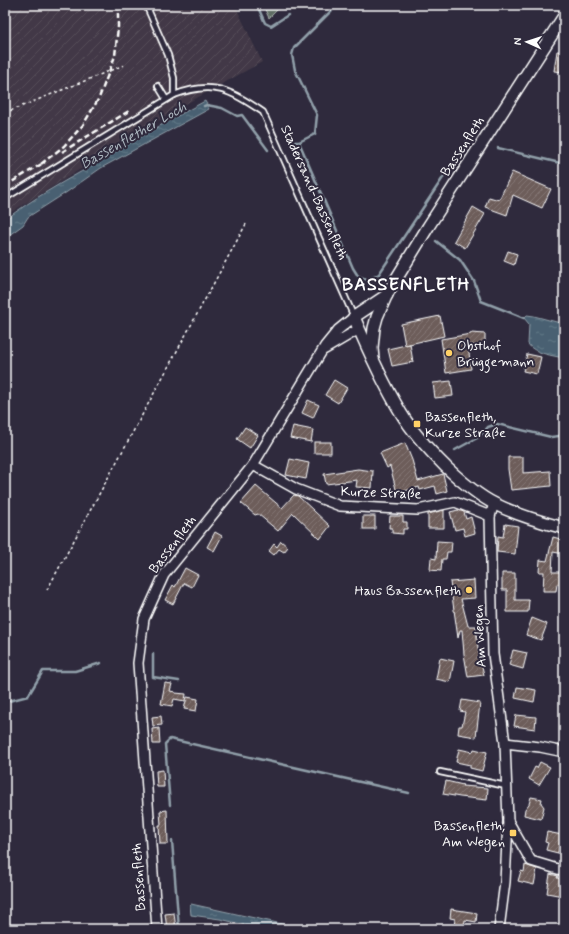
<svg xmlns="http://www.w3.org/2000/svg" width="569" height="934" font-family="Mynerve,sans-serif">
	<style>
		.industrial { fill: url(#industrial-furrows) }
		.grass { fill: url(#grass-tufts); stroke: #afb6b2 }
		.water { fill: url(#water-ripples); stroke: #91a0aa }
		.lines { fill: none; stroke-linecap: round; stroke-linejoin: round }
		.stream { stroke: #91a0aa; stroke-width: 2.5 }
		.building { fill: url(#building-hatch); stroke: #fff }
		.service-casing { stroke: #fff; stroke-width: 8 }
		.minor-casing { stroke: #fff; stroke-width: 12 }
		.tertiary-casing { stroke: #fff; stroke-width: 14 }
		.path { stroke: #fff; stroke-width: 1.5; stroke-dasharray: 3 3; stroke-linecap: butt }
		.service { stroke: #2f2a3d; stroke-width: 4.5 }
		.minor { stroke: #2f2a3d; stroke-width: 9 }
		.tertiary { stroke: #2f2a3d; stroke-width: 11 }
		.rail { stroke: #fff; stroke-width: 2.5; stroke-dasharray: 6 3; stroke-linecap: butt }
		.poi-dot { fill: #ffd166; stroke: #2f2a3d; stroke-width: 1.5 }
		.labels { text-anchor: middle; stroke-width: 4; stroke-linejoin: round; paint-order: stroke }
		.street-label { font-size: 14px; fill: #fff; stroke: #2f2a3d }
		.poi-label { font-size: 14px; fill: #fff; stroke: #2f2a3d; text-anchor: start }
		.water-label { font-size: 15px; font-style: italic; fill: #adb8c0; stroke: #2f2a3d }
		.district-label { font-size: 18px; font-weight: bold; letter-spacing: 1px; fill: #fff; stroke: #2f2a3d }
	</style>
	<defs>
		<pattern id="industrial-furrows" width="10" height="10" patternUnits="userSpaceOnUse"><rect width="10" height="10" fill="#423946"/><path d="M-1 1l2-2M0 10L10 0M9 11l2-2" fill="none" stroke="#554d58"/></pattern>
		<pattern id="grass-tufts" width="24" height="20" patternUnits="userSpaceOnUse"><rect width="24" height="20" fill="#5f6d64"/><path d="M3 7l-1-3M5 7V3M7 7l1-3M15 17l-1-3M17 17v-4M19 17l1-3" fill="none" stroke="#77837b"/></pattern>
		<pattern id="water-ripples" width="26" height="14" patternUnits="userSpaceOnUse"><rect width="26" height="14" fill="#486172"/><path d="M2 4q2-2 4 0t4 0M15 11q2-2 4 0t4 0" fill="none" stroke="#637987"/></pattern>
		<pattern id="building-hatch" width="6" height="6" patternUnits="userSpaceOnUse"><rect width="6" height="6" fill="#6d5d5a"/><path d="M-1 1l2-2M0 6l6-6M5 7l2-2" fill="none" stroke="#837573"/></pattern>
	</defs>
	<rect width="100%" height="100%" fill="#2f2a3d"/>
	<filter id="ink" filterUnits="userSpaceOnUse"><feTurbulence type="fractalNoise" baseFrequency=".025" numOctaves="2"/><feDisplacementMap in="SourceGraphic" scale="8" xChannelSelector="R" yChannelSelector="G"/><feConvolveMatrix kernelMatrix="1 2 1 2 8 2 1 2 1" color-interpolation-filters="sRGB"/></filter>
	<g filter="url(#ink)">
		<path class="industrial" d="M5,5h230l27,57 -80,44 -177,110z"/>
		<path class="grass" d="M263,5h19l-13,13z"/>
		<g class="water">
			<path d="M205,101l4,8 -108,59 -34,24 -39,25 -5,8 -18,13v-18c27,-21 58,-38 88,-55 37,-22 74,-44 112,-64z"/>
			<path d="M527,315l7,1 30,8v34c-10,-2 -31,-5 -36,-14l1,-20 -5,-6z"/>
			<path d="M191,904l109,24 -1,1h-37l-42,-10 -29,-4 -1,-10z"/>
		</g>
		<g class="lines">
			<g class="stream">
				<path d="M257,5l8,18 6,3 17,-11"/>
				<path d="M337,5l-43,43 -2,7 3,15 22,45 -2,19 -16,8 54,126 5,8 10,4 11,-6 93,-140"/>
				<path d="M204,106l3,-1 15,3 15,8 5,-1 26,35"/>
				<path d="M290,142h9"/>
				<path d="M498,148l66,16"/>
				<path d="M436,241l24,19 14,21 7,20 43,17"/>
				<path d="M455,450l24,-13 9,-10 9,-3 54,13 8,-1 4,-3 1,-5"/>
				<path d="M153,654v23l26,4"/>
				<path d="M5,702l23,-6 15,-25h32l26,-8"/>
				<path d="M170,805l-5,-61 5,-5 239,54"/>
				<path d="M172,841l7,88"/>
			</g>
		</g>
		<g class="building">
			<path d="M557,51l7,1v20l-10,-1z"/>
			<path d="M512,172l39,17 -9,19 -29,-13 -6,20 -22,-8 4,-10 10,3z"/>
			<path d="M473,207l12,7 -20,34 -11,-7z"/>
			<path d="M508,251l9,3 -3,11 -10,-4z"/>
			<path d="M440,316l4,20 -39,9 -4,-21z"/>
			<path d="M471,333l14,1v12l-17,-1 3,24 -25,4 -5,-34 30,-5z"/>
			<path d="M410,344l3,18 -21,4 -4,-17z"/>
			<path d="M527,354l14,3 -4,17 -14,-3z"/>
			<path d="M334,380l13,8 -9,15 -13,-8z"/>
			<path d="M451,381l2,15 -18,2 -2,-15z"/>
			<path d="M308,400l11,5 -6,13 -11,-5z"/>
			<path d="M293,426l20,4 -2,12 -21,-4z"/>
			<path d="M245,427l13,8 -8,13 -13,-9z"/>
			<rect x="314" y="442" width="17" height="11"/>
			<path d="M405,443l7,17 6,21 25,-7 4,17 -10,3 -2,-8 -15,4 -1,-3 -22,6 -7,-27 -3,2 -7,-15z"/>
			<path d="M508,457h15v16l27,-2 1,15 -40,4 -3,-21z"/>
			<path d="M290,459l19,4 -3,16 -20,-4z"/>
			<path d="M358,469l15,2 -1,17 -16,-1 1,-7 -31,4 -2,-10z"/>
			<path d="M256,486l26,22 12,-13 4,1 32,30 -10,13 -27,-26 -15,18 -20,-17 -3,1 -14,-12z"/>
			<path d="M444,510v18h-16v-14z"/>
			<path d="M458,510l6,2 2,7 5,-2 4,16 -10,3 -2,-8 -8,2 -5,-18z"/>
			<rect x="363" y="516" width="12" height="13"/>
			<path d="M390,516h13v6h4v7h-4v5l-11,-1v-5h-3z"/>
			<path d="M505,524l13,2 -3,28 -18,-2 1,-16 5,1z"/>
			<path d="M215,532l7,4 -8,15 -7,-4z"/>
			<path d="M553,537l11,3v14l-11,-2 -1,20h12l-1,13 -6,-1 -1,7h-13l1,-19h-5l1,-12 7,1z"/>
			<path d="M281,541l7,6 -4,5 -5,-3 -5,6 -5,-4 5,-7 3,3z"/>
			<path d="M437,541l15,1 -1,10h-4l-1,7h-4l-1,12 -11,-1 1,-12 5,1z"/>
			<path d="M185,568l13,7 -6,12 -8,-4 -11,21 -8,-4 8,-15 2,2z"/>
			<path d="M502,573h13v27h14l-1,12h-21v-22h-5z"/>
			<path d="M474,580l1,18 -14,1 7,27h8l2,23 6,26 -16,2 -4,-23 -2,-24h-2l-2,8 -8,-56z"/>
			<path d="M532,618l15,6 -6,16 -15,-5z"/>
			<path d="M513,650l14,3 -4,16 -14,-4z"/>
			<path d="M440,658l14,3 -4,21 -14,-3z"/>
			<path d="M165,683l7,1 -2,7 5,1v1l11,1 -1,7 -11,-2 -2,7 -11,-2z"/>
			<path d="M517,687l19,3 -2,12 -19,-4z"/>
			<path d="M187,697l11,2 -2,12 -12,-2z"/>
			<path d="M462,700l18,3 -4,34 -18,-3 1,-8h3l3,-14 -5,-1z"/>
			<path d="M516,715l20,2 -1,12 -21,-3z"/>
			<path d="M161,716l1,9 -9,1 -1,-9z"/>
			<path d="M159,728l1,16h-7l-1,-15z"/>
			<path d="M459,749l14,3 1,-3 13,3 -5,19 -12,-3v-3l-14,-3z"/>
			<path d="M540,762l10,5 -11,18 -10,-6 6,-12 2,1z"/>
			<path d="M163,770l1,17h-7l-1,-16z"/>
			<path d="M446,781l17,4 -1,1 26,2 -1,12 -27,-3 -17,-3z"/>
			<path d="M531,797l11,2 -1,4 3,4 -3,12 -17,-4 1,-6 4,-5z"/>
			<path d="M167,810l1,34h-8l-1,-19h2l-1,-14z"/>
			<path d="M547,832l15,3 -4,18 -12,-3 2,-7 -3,-1z"/>
			<path d="M525,865l12,4 -3,16 -16,-4 3,-10 3,1z"/>
			<path d="M550,874l8,2 -1,2 7,1 -1,17 -16,-3z"/>
			<path d="M451,909l26,4 -1,9 -11,-2 -1,9 -10,-2 1,-8 -5,-1z"/>
			<path d="M174,913l2,16h-9l-2,-15z"/>
		</g>
		<g class="lines">
			<defs>
				<g id="service">
					<path d="M146,5l22,50 6,23v17"/>
					<path d="M158,86l8,13"/>
					<path d="M5,198l169,-103c39,-15 56,-5 89,17l91,205"/>
					<path d="M440,772l66,14"/>
				</g>
				<g id="minor">
					<path d="M325,349l34,-20"/>
					<path d="M253,465l43,24 44,17 78,4 37,-8 35,14"/>
					<path d="M494,504l-4,12 3,138 12,89 3,78 -3,61 -6,47"/>
					<path d="M505,743l35,4 24,5"/>
					<path d="M508,821l23,40 33,10"/>
					<path d="M157,929l-19,-266 6,-44 20,-44 89,-110 72,-119 13,-16 16,-13"/>
				</g>
				<g id="tertiary">
					<path d="M387,295l-33,22c14,33 29,66 47,96 12,20 29,38 45,54 15,14 31,28 49,37 22,11 46,18 69,24"/>
					<path d="M373,359l-1,-11 2,-20 3,-11 10,-23 41,-67 136,-211"/>
				</g>
			</defs>
			<use href="#service" class="service-casing"/>
			<use href="#minor" class="minor-casing"/>
			<use href="#tertiary" class="tertiary-casing"/>
			<g class="path">
				<path d="M5,113l119,-48"/>
				<path d="M47,590l199,-366"/>
			</g>
			<use href="#service" class="service"/>
			<use href="#minor" class="minor"/>
			<use href="#tertiary" class="tertiary"/>
			<g class="rail">
				<path d="M62,152l67,-41"/>
				<path d="M41,164l23,-18 19,-21 16,-27 16,-42 3,-29v-22"/>
				<path d="M5,186l40,-24"/>
			</g>
		</g>
	</g>
	<g class="poi-dot">
		<circle cx="449" cy="353" r="4"/>
		<rect x="413" y="420" width="8" height="8" rx="2"/>
		<circle cx="469" cy="590" r="4"/>
		<rect x="509" y="829" width="8" height="8" rx="2"/>
	</g>
	<g class="labels">
		<g class="street-label">
			<text transform="translate(462 146) rotate(-57)" y="5">Bassenfleth</text>
			<text transform="translate(315 192) rotate(66)" y="5">Stadersand-Bassenfleth</text>
			<text transform="translate(381 492) rotate(2)" y="5">Kurze Straße</text>
			<text transform="translate(172 544) rotate(-53)" y="5">Bassenfleth</text>
			<text transform="translate(479 636) rotate(-93)" y="5">Am Wegen</text>
			<text transform="translate(138 877) rotate(-94)" y="5">Bassenfleth</text>
		</g>
		<g class="poi-label">
			<text x="457" y="350">Obsthof<tspan x="457" dy="16">Brüggemann</tspan></text>
			<text x="425" y="421">Bassenfleth,<tspan x="425" dy="16">Kurze Straße</tspan></text>
			<text x="461" y="595" text-anchor="end">Haus Bassenfleth</text>
			<text x="505" y="830" text-anchor="end">Bassenfleth,<tspan x="505" dy="16">Am Wegen</tspan></text>
		</g>
		<g class="water-label">
			<text transform="translate(133 135) rotate(-30)" y="5">Bassenflether Loch</text>
		</g>
		<g class="district-label">
			<text x="406" y="290">BASSENFLETH</text>
		</g>
	</g>
	<rect width="569" height="934" fill="none" stroke="#2f2a3d" stroke-width="20"/>
	<rect x="10" y="10" width="549" height="914" fill="none" stroke="#fff" stroke-width="1.5" filter="url(#ink)"/>
	<g transform="translate(527 42) rotate(273)" stroke="#2f2a3d" stroke-width="3" paint-order="stroke">
	<path d="M0-3L7 15L0 10L-7 15Z" fill="#ffffff"/>
	<text y="-6" font-size="11" font-weight="bold" text-anchor="middle" fill="#ffffff">N</text>
	</g>
</svg>
